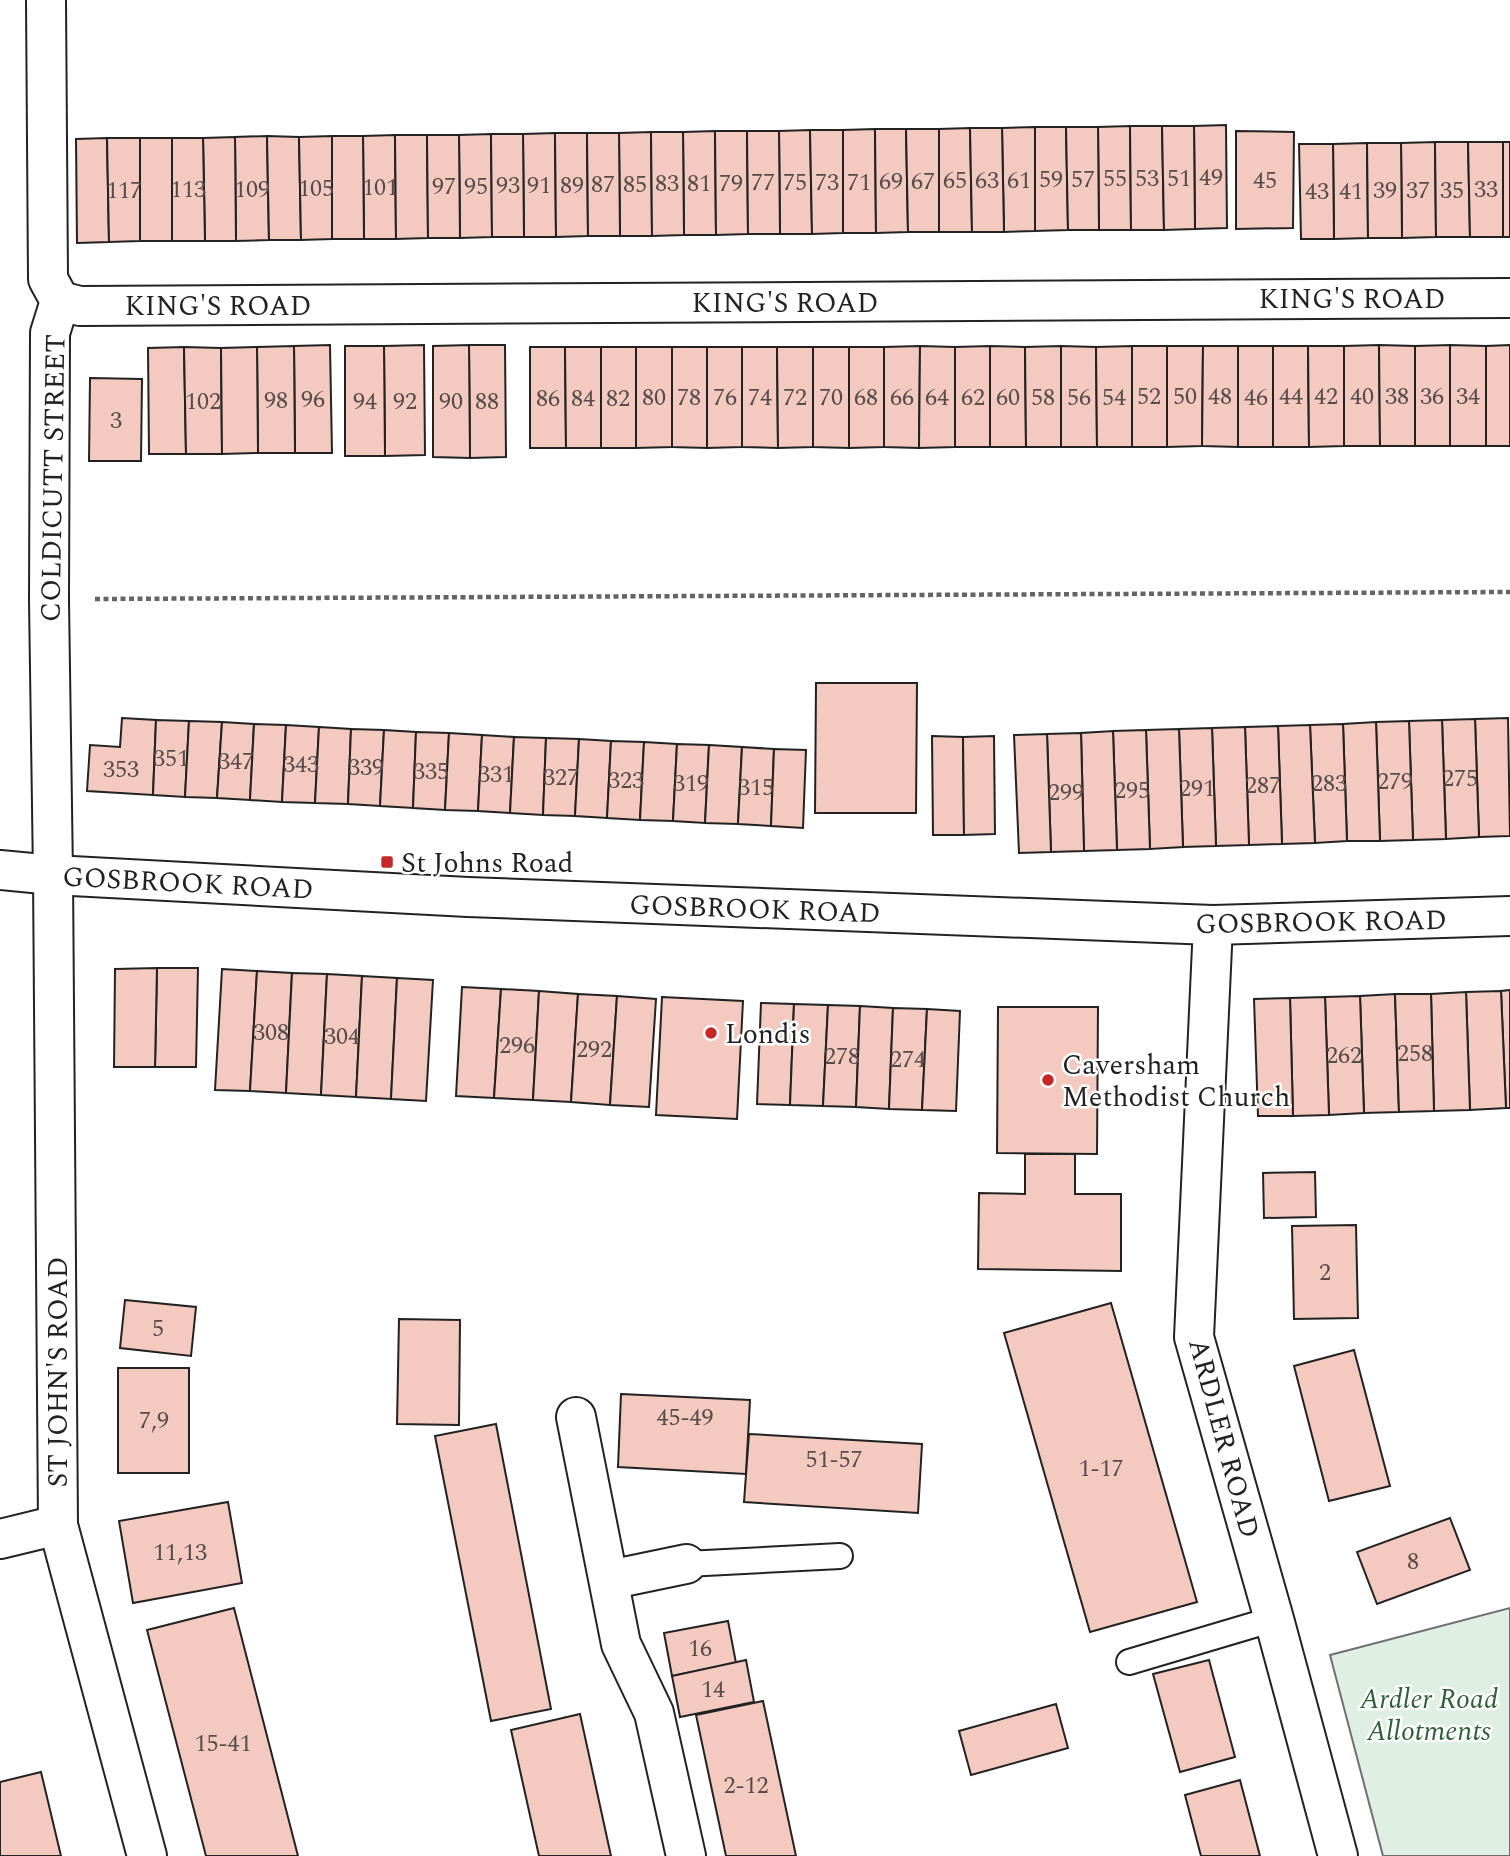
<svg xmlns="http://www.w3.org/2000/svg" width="1510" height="1856" font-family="Spectral,serif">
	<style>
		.green { fill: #e0efe3; stroke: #6f6f6f; stroke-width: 2 }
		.building { fill: #f3c9c0; stroke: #222; stroke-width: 2 }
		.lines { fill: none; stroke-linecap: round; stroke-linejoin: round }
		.lane-casing { stroke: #222; stroke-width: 28 }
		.street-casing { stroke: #222; stroke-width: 42 }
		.secondary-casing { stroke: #222; stroke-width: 42 }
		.path { stroke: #646464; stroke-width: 4.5; stroke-dasharray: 5 3.5; stroke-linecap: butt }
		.lane { stroke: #fff; stroke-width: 24 }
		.street { stroke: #fff; stroke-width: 38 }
		.secondary { stroke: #fff; stroke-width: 38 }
		.poi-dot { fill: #c62828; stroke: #fff; stroke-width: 2.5 }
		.labels { text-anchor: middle; stroke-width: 5; stroke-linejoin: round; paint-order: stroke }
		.number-label { font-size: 24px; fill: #564c4a }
		.street-label { font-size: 28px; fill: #222; stroke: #fff }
		.poi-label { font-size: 28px; fill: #222; stroke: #fff; text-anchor: start }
		.park-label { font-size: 28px; font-style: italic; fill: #2f5e38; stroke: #fff }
	</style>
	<rect width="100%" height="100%" fill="#fff"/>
	<path class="green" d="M1510,1608v248h-127l-53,-201z"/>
	<g class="building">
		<path d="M1226,125l1,103 -32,1 -1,-103z"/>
		<path d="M1130,126l1,104h-32l-1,-103z"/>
		<path d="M1130,126h32l2,104h-33z"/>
		<path d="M1162,126h32l1,103 -31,1z"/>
		<path d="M1035,127v104l-31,1 -2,-104z"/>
		<path d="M1035,127h31l2,103 -33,1z"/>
		<path d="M1066,127h32l1,103h-31z"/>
		<path d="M970,128l2,104h-33v-103z"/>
		<path d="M970,128h32l2,104h-32z"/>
		<path d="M875,129l1,104h-33v-103z"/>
		<path d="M875,129h31l2,103 -32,1z"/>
		<path d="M906,129h33v103h-31z"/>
		<path d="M810,130l2,104h-32l-1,-103z"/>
		<path d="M810,130h33v103l-31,1z"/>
		<path d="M715,131l1,104h-32l-1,-103z"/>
		<path d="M715,131h32l1,103 -32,1z"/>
		<path d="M747,131h32l1,103h-32z"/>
		<path d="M1236,131l58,1 -1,96 -57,1z"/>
		<path d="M651,132l1,104h-32l-1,-103z"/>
		<path d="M651,132h32l1,103 -32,1z"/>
		<path d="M555,133l1,104h-32l-1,-103z"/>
		<path d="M555,133h32l1,103 -32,1z"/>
		<path d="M587,133h32l1,103h-32z"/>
		<path d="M491,134l1,103 -32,1 -1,-103z"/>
		<path d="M491,134h32l1,103h-32z"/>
		<path d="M395,135l1,104h-32l-1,-103z"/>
		<path d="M395,135h32l1,103 -32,1z"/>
		<path d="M427,135h32l1,103h-32z"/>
		<path d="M267,136l2,104 -33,1 -1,-104z"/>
		<path d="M267,136l32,1 2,103h-32z"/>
		<path d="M332,136v103l-31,1 -2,-103z"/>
		<path d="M332,136h31l1,103h-32z"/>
		<path d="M235,137l1,104h-31l-2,-103z"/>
		<path d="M107,138l2,104 -32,1 -1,-104z"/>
		<path d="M107,138h33v103l-31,1z"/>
		<rect x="140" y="138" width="32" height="103"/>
		<path d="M172,138h31l2,103h-33z"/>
		<path d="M1435,142l1,95 -34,1 -1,-95z"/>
		<path d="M1435,142h33l2,95h-34z"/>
		<path d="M1468,142h35v95h-33z"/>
		<rect x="1503" y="142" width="7" height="95"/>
		<path d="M1367,143l1,95 -34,1 -1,-95z"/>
		<path d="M1367,143h34l1,95h-34z"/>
		<path d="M1299,144h34l1,95h-33z"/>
		<path d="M330,345l2,108h-37l-1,-107z"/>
		<path d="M424,345l1,110 -40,1 -1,-110z"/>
		<path d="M469,345h36l1,112 -36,1z"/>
		<path d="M469,345l1,113 -37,-1v-111z"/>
		<path d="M1379,345l1,101h-36v-100z"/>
		<path d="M1379,345l36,1v100h-35z"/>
		<path d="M1450,345v101h-35v-100z"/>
		<path d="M1450,345l36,1v100h-36z"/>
		<path d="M1510,345v101h-24v-100z"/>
		<path d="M294,346l1,107h-37l-1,-106z"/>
		<path d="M345,346h39l1,110h-40z"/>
		<path d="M920,346l-1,102 -35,-1v-100z"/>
		<path d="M920,346l35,1v100l-36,1z"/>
		<path d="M990,346v101h-35v-100z"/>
		<path d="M990,346l35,1 1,100h-36z"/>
		<path d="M1061,346v101h-35l-1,-100z"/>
		<path d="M1061,346l35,1 1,100h-36z"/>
		<path d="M1132,346v101h-35l-1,-100z"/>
		<rect x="1132" y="346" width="35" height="101"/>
		<path d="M1167,346h36l-1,100 -35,1z"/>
		<path d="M1203,346h35v101l-36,-1z"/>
		<rect x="1238" y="346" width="35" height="101"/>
		<path d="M1273,346h35l1,101h-36z"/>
		<path d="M1308,346h36v100l-35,1z"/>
		<path d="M184,347l2,107h-37l-1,-106z"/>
		<path d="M184,347l37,1 1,106h-36z"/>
		<path d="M257,347l1,106 -36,1 -1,-106z"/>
		<path d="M530,347h35l1,101h-36z"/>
		<path d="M565,347h36v101h-35z"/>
		<rect x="601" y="347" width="35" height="101"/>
		<path d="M636,347h36v100l-36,1z"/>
		<path d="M672,347h35v101l-35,-1z"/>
		<path d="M707,347h35v100l-35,1z"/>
		<path d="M742,347h35l1,101 -36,-1z"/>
		<path d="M777,347h36v100l-35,1z"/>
		<path d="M813,347h36v101l-36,-1z"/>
		<path d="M849,347h35v100l-35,1z"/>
		<path d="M90,378l52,1 -1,82h-52z"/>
		<path d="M816,683h101l-1,130h-101z"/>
		<path d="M122,718l34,2 -3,75 -66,-4 3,-46 30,2z"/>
		<path d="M1508,718l2,118 -31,1 -4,-118z"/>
		<path d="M1475,719l4,118 -33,2 -4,-119z"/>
		<path d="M156,720l33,1 -4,76 -32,-2z"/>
		<path d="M1442,720l4,119 -33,1 -4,-119z"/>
		<path d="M189,721l33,1 -5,76 -32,-1z"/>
		<path d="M1409,721l4,119 -33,1 -4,-119z"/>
		<path d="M222,722l32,2 -4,76 -33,-2z"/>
		<path d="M1376,722l4,119h-33l-4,-117z"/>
		<path d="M254,724l32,1 -4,77 -32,-2z"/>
		<path d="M1343,724l4,117 -32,2 -5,-118z"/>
		<path d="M286,725l33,2 -4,76 -33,-1z"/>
		<path d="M1310,725l5,118 -33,1 -4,-118z"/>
		<path d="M1278,726l4,118 -33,1 -4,-118z"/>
		<path d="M319,727l32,2 -3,75 -33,-1z"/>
		<path d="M1245,727l4,118 -33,1 -4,-118z"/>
		<path d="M1212,728l4,118 -33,1 -4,-118z"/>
		<path d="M351,729l33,1 -4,76 -32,-2z"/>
		<path d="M1179,729l4,118 -33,2 -4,-119z"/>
		<path d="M384,730l32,2 -3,76 -33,-2z"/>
		<path d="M1146,730l4,119 -33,1 -4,-119z"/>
		<path d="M1113,731l4,119 -33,1 -3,-118z"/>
		<path d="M416,732l33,1 -4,77 -32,-2z"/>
		<path d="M449,733l33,2 -4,76 -33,-1z"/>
		<path d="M1081,733l3,118 -33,1 -4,-118z"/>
		<path d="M1047,734l4,118 -32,1 -5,-118z"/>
		<path d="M482,735l32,2 -4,76 -32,-2z"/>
		<path d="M932,736l31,1 1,98h-31z"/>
		<path d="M994,736l1,98 -31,1 -1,-98z"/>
		<path d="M514,737l32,1 -3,77 -33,-2z"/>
		<path d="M546,738l33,1 -4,77 -32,-1z"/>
		<path d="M579,739l32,2 -4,77 -32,-2z"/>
		<path d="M611,741l33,1 -4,78 -33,-2z"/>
		<path d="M644,742l33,2 -4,77 -33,-1z"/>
		<path d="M677,744l32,1 -4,78 -32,-2z"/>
		<path d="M709,745l33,2 -4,77 -33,-1z"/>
		<path d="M742,747l32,2 -3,77 -33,-2z"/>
		<path d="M774,749l32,1 -3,78 -32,-2z"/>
		<path d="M157,968h41l-2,99h-41z"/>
		<path d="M157,968l-2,99h-41l1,-98z"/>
		<path d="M222,969l35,2 -7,120 -35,-1z"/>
		<path d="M257,971l35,2 -6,120 -36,-2z"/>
		<path d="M292,973l35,1 -6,121 -35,-2z"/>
		<path d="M327,974l35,2 -6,121 -35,-2z"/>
		<path d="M362,976l35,2 -6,121 -35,-2z"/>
		<path d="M397,978l36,2 -7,121 -35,-2z"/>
		<path d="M462,987l39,2 -7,109 -38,-2z"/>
		<path d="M501,989l38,2 -6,109 -39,-2z"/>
		<path d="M1510,990v118h-4l-5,-117z"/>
		<path d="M539,991l39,3 -7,108 -38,-2z"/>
		<path d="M1501,991l5,117 -36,2 -4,-118z"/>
		<path d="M1466,992l4,118 -36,1 -3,-117z"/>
		<path d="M578,994l39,2 -7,109 -39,-3z"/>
		<path d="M1395,994l4,118 -35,1 -4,-117z"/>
		<path d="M1395,994h36l3,117 -35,1z"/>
		<path d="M617,996l39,3 -7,108 -39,-2z"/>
		<path d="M1360,996l4,117 -35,2 -4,-118z"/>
		<path d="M662,997l81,4 -6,118 -81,-4z"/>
		<path d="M1325,997l4,118 -36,1 -3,-118z"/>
		<path d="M1290,998l3,118h-35l-4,-117z"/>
		<path d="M761,1003l33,1 -4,101 -33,-1z"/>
		<path d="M794,1004l34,1 -5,101 -33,-1z"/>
		<path d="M828,1005l32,1 -4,101 -33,-1z"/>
		<path d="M860,1006l33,2 -4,101 -33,-2z"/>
		<path d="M998,1007h100l-1,147 -100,-1z"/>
		<path d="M893,1008l34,1 -5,101 -33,-1z"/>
		<path d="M927,1009l33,2 -4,100 -34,-1z"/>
		<path d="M1025,1154h50v40h46v77l-143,-2 1,-76 46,1z"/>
		<path d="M1315,1172l1,45 -52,1 -1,-45z"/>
		<path d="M1356,1225l2,93 -64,1 -2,-93z"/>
		<path d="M125,1300l71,7 -5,49 -71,-8z"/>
		<path d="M1111,1303l86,299 -107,30 -86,-299z"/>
		<path d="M399,1319l61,1 -1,105 -62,-1z"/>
		<path d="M1354,1350l36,136 -61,15 -35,-135z"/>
		<rect x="118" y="1368" width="71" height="105"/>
		<path d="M621,1394l129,6 -4,74 -128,-7z"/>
		<path d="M496,1424l55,285 -60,12 -56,-285z"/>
		<path d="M749,1434l173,10 -4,69 -174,-11z"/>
		<path d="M228,1502l14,81 -109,20 -14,-82z"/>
		<path d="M1450,1518l20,52 -93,34 -20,-52z"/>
		<path d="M234,1608l64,248h-92l-59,-226z"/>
		<path d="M728,1621l8,42 -64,13 -8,-43z"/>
		<path d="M746,1660l8,42 -74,15 -8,-41z"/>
		<path d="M1209,1660l26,97 -55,15 -27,-98z"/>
		<path d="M763,1701l33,155h-70l-30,-141z"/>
		<path d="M1056,1704l12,44 -97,27 -12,-44z"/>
		<path d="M580,1714l31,142h-72l-28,-126z"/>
		<path d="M41,1772l20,84h-61v-74z"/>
		<path d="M1240,1780l20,76h-59l-16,-61z"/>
	</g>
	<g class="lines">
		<defs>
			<g id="lane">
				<path d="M686,1564l154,-8"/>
				<path d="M1129,1662l145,-43"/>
			</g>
			<g id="street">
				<path d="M46,0l2,279 12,22 -10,32 -1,267 4,275 5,650 89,331"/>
				<path d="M60,301l20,5 1430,-8"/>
				<path d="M1213,925l-19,412 80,282 64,237"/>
				<path d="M576,1417l45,227 33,69 32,143"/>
				<path d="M0,1539l58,-14"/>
				<path d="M609,1580l77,-16"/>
			</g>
			<path id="secondary" d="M0,870l53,5 415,22 745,28 297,-9"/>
		</defs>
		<use href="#lane" class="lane-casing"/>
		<use href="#street" class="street-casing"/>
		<use href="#secondary" class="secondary-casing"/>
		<path class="path" d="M95,599l1415,-7"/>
		<use href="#lane" class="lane"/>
		<use href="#street" class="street"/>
		<use href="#secondary" class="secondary"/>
	</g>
	<g class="poi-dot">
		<rect x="380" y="855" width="14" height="14" rx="3.5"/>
		<circle cx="711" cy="1033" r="7"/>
		<circle cx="1048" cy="1080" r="7"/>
	</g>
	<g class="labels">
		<g class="number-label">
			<text x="1211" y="185">49</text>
			<text x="1115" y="186">55</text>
			<text x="1147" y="186">53</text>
			<text x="1179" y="186">51</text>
			<text x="1051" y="187">59</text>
			<text x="1083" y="187">57</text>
			<text x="955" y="188">65</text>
			<text x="987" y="188">63</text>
			<text x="1019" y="188">61</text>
			<text x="1265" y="188">45</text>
			<text x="891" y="189">69</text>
			<text x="923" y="189">67</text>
			<text x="763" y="190">77</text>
			<text x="795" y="190">75</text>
			<text x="827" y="190">73</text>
			<text x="859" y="190">71</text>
			<text x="667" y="191">83</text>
			<text x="699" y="191">81</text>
			<text x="731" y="191">79</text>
			<text x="603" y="192">87</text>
			<text x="635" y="192">85</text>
			<text x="508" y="193">93</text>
			<text x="539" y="193">91</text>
			<text x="572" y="193">89</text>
			<text x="444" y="194">97</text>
			<text x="476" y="194">95</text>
			<text x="380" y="195">101</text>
			<text x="316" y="196">105</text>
			<text x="188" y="197">113</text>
			<text x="252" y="197">109</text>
			<text x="1486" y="197">33</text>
			<text x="124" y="198">117</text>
			<text x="1385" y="198">39</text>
			<text x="1418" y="198">37</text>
			<text x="1452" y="198">35</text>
			<text x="1317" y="199">43</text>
			<text x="1351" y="199">41</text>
			<text x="1149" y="404">52</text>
			<text x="1185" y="404">50</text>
			<text x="1220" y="404">48</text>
			<text x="1291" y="404">44</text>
			<text x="1326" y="404">42</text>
			<text x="1362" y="404">40</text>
			<text x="1397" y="404">38</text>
			<text x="1432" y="404">36</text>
			<text x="1468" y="404">34</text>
			<text x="654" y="405">80</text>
			<text x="689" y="405">78</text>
			<text x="725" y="405">76</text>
			<text x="760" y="405">74</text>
			<text x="795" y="405">72</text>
			<text x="831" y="405">70</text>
			<text x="866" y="405">68</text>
			<text x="902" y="405">66</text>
			<text x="937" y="405">64</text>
			<text x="973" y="405">62</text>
			<text x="1008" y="405">60</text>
			<text x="1043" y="405">58</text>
			<text x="1079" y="405">56</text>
			<text x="1114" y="405">54</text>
			<text x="1256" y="405">46</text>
			<text x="548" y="406">86</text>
			<text x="583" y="406">84</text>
			<text x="618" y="406">82</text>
			<text x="313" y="407">96</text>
			<text x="276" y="408">98</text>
			<text x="203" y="409">102</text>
			<text x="365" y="409">94</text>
			<text x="405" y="409">92</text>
			<text x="451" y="409">90</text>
			<text x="487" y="409">88</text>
			<text x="116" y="428">3</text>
			<text x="171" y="766">351</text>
			<text x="236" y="769">347</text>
			<text x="301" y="772">343</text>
			<text x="366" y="775">339</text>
			<text x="121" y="777">353</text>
			<text x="431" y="779">335</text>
			<text x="496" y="782">331</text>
			<text x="561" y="785">327</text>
			<text x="1460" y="786">275</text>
			<text x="626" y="788">323</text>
			<text x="1395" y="789">279</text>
			<text x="691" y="791">319</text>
			<text x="1329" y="791">283</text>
			<text x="1263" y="793">287</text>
			<text x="756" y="795">315</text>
			<text x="1197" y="796">291</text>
			<text x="1132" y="798">295</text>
			<text x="1066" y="800">299</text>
			<text x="271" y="1040">308</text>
			<text x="342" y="1044">304</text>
			<text x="517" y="1053">296</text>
			<text x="594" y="1057">292</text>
			<text x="1415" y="1061">258</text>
			<text x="1344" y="1063">262</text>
			<text x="842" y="1064">278</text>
			<text x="908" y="1067">274</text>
			<text x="1325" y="1280">2</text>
			<text x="158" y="1336">5</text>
			<text x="685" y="1425">45-49</text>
			<text x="154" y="1428">7,9</text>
			<text x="834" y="1467">51-57</text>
			<text x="1101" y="1476">1-17</text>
			<text x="180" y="1560">11,13</text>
			<text x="1413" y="1569">8</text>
			<text x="700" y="1656">16</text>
			<text x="713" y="1697">14</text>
			<text x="223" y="1751">15-41</text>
			<text x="746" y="1793">2-12</text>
		</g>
		<g class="street-label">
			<text x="1352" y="308">KING'S ROAD</text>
			<text x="785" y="312">KING'S ROAD</text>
			<text x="218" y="315">KING'S ROAD</text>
			<text transform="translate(52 478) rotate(-89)" y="10">COLDICUTT STREET</text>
			<text transform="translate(188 882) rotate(3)" y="10">GOSBROOK ROAD</text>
			<text transform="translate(755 908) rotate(2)" y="10">GOSBROOK ROAD</text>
			<text transform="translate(1321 921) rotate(-1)" y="10">GOSBROOK ROAD</text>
			<text transform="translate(57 1372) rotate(-90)" y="10">ST JOHN'S ROAD</text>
			<text transform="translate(1225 1438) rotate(75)" y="10">ARDLER ROAD</text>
		</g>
		<g class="poi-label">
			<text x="401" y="872">St Johns Road</text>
			<text x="725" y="1043">Londis</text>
			<text x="1062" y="1074">Caversham<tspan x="1062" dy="32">Methodist Church</tspan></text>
		</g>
		<g class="park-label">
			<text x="1429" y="1708">Ardler Road<tspan x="1429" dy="32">Allotments</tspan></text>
		</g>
	</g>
</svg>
